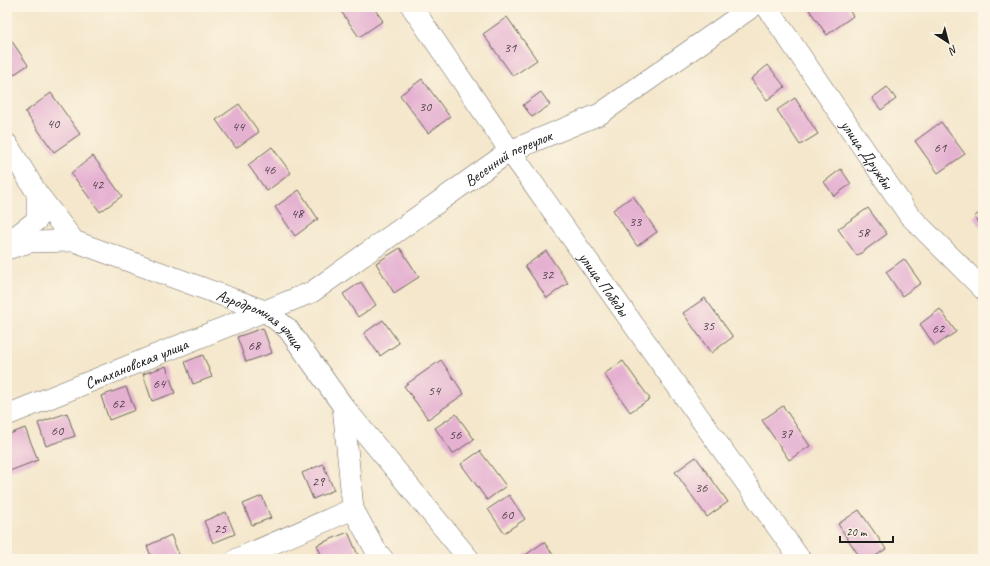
<svg xmlns="http://www.w3.org/2000/svg" width="990" height="566" font-family="Caveat,sans-serif">
	<style>
		.building { fill: #e5b1d1 }
		.lines { fill: none; stroke-linecap: round; stroke-linejoin: round }
		.street-casing { stroke: #68635a; stroke-width: 22 }
		.street { stroke: #fff; stroke-width: 21 }
		.labels { text-anchor: middle; stroke-width: 4; stroke-linejoin: round; paint-order: stroke }
		.number-label { font-size: 14px; fill: #4e4149 }
		.street-label { font-size: 16px; fill: #1c1c1c; stroke: #fcf5e5 }
	</style>
	<rect width="100%" height="100%" fill="#fcf5e5"/>
	<filter id="ink" filterUnits="userSpaceOnUse"><feTurbulence type="fractalNoise" baseFrequency=".025" numOctaves="2"/><feDisplacementMap in="SourceGraphic" scale="8" xChannelSelector="R" yChannelSelector="G"/><feConvolveMatrix kernelMatrix="1 2 1 2 8 2 1 2 1" color-interpolation-filters="sRGB"/></filter>
	<filter id="wash" filterUnits="userSpaceOnUse"><feTurbulence type="fractalNoise" baseFrequency=".012" numOctaves="4" result="noise"/><feDisplacementMap in="SourceGraphic" scale="16" xChannelSelector="R" yChannelSelector="G"/><feGaussianBlur stdDeviation="0.9" result="paint"/><feColorMatrix in="noise" values="0 0 0 0 0 0 0 0 0 0 0 0 0 0 0 0 0 1.4 0 .05"/><feComposite in="paint" operator="in"/></filter>
	<g filter="url(#wash)">
		<rect width="100%" height="100%" fill="#f4e7cc"/>
		<g id="blocks">
			<g class="building">
				<path d="M338,7h35l10,14 -24,16z"/>
				<path d="M807,7h40l6,9 -26,19z"/>
				<path d="M507,17l30,43 -24,16 -30,-42z"/>
				<path d="M11,40l17,25 -21,14v-37z"/>
				<path d="M768,65l17,22 -18,13 -16,-21z"/>
				<path d="M422,79l28,38 -22,16 -28,-38z"/>
				<path d="M887,87l9,12 -15,11 -9,-12z"/>
				<path d="M541,92l9,13 -18,12 -9,-12z"/>
				<path d="M51,93l29,41 -26,18 -29,-40z"/>
				<path d="M795,98l23,36 -18,11 -23,-35z"/>
				<path d="M239,104l20,28 -23,16 -20,-28z"/>
				<path d="M941,122l24,32 -27,19 -23,-32z"/>
				<path d="M272,147l19,26 -24,18 -19,-26z"/>
				<path d="M93,156l29,40 -22,16 -29,-39z"/>
				<path d="M841,169l10,15 -17,12 -10,-14z"/>
				<path d="M299,190l19,29 -23,17 -20,-29z"/>
				<path d="M633,196l24,36 -20,14 -24,-36z"/>
				<path d="M868,208l19,26 -30,22 -19,-27z"/>
				<path d="M983,210v20l-9,-13z"/>
				<path d="M400,248l19,29 -25,16 -18,-30z"/>
				<path d="M546,251l22,32 -21,15 -22,-32z"/>
				<path d="M904,259l17,24 -19,13 -16,-24z"/>
				<path d="M361,282l15,23 -18,12 -15,-23z"/>
				<path d="M705,298l28,39 -22,16 -28,-40z"/>
				<path d="M940,309l16,23 -21,14 -15,-22z"/>
				<path d="M383,320l16,23 -19,13 -16,-23z"/>
				<path d="M263,328l9,25 -26,9 -9,-25z"/>
				<path d="M203,355l9,22 -19,7 -8,-22z"/>
				<path d="M441,360l23,34 -36,25 -24,-33z"/>
				<path d="M623,361l27,38 -20,13 -26,-38z"/>
				<path d="M166,366l9,27 -23,8 -9,-27z"/>
				<path d="M126,387l9,23 -26,10 -8,-24z"/>
				<path d="M783,406l27,40 -21,14 -27,-40z"/>
				<path d="M67,413l8,23 -29,10 -8,-23z"/>
				<path d="M456,414l18,25 -21,15 -18,-26z"/>
				<path d="M25,428l13,32 -31,12v-37z"/>
				<path d="M480,451l26,35 -19,14 -26,-36z"/>
				<path d="M696,457l32,45 -21,15 -32,-45z"/>
				<path d="M323,464l11,26 -21,9 -11,-26z"/>
				<path d="M509,495l16,24 -21,14 -16,-24z"/>
				<path d="M262,496l9,22 -19,7 -9,-21z"/>
				<path d="M859,510l27,39 -15,10h-10l-23,-35z"/>
				<path d="M226,512l9,22 -22,9 -9,-22z"/>
				<path d="M348,532l10,23 -9,4h-26l-6,-14z"/>
				<path d="M171,535l9,22 -5,2h-23l-5,-13z"/>
				<path d="M544,542l12,17h-30l-2,-3z"/>
			</g>
		</g>
	</g>
	<g filter="url(#ink)">
		<use href="#blocks" fill-opacity="0" stroke="#68635a" stroke-width="1"/>
		<g class="lines">
			<defs>
				<g id="street">
					<path id="s1" d="M412,7l98,144 290,408"/>
					<path id="s2" d="M767,7l142,208 74,74"/>
					<path id="s3" d="M7,144l30,49 37,48 191,70 23,18 55,77 126,153"/>
					<path d="M7,243l30,-23v-27"/>
					<path d="M7,249l23,-7 44,-1"/>
					<path d="M343,406l10,103 22,40 8,10"/>
					<path id="s4" d="M7,415l305,-123 198,-141 90,-37 152,-107"/>
					<path d="M237,559l116,-50"/>
				</g>
			</defs>
			<use href="#street" class="street-casing"/>
			<use href="#street" class="street"/>
		</g>
	</g>
	<g class="labels">
		<g class="number-label">
			<text x="510" y="52">31</text>
			<text x="425" y="111">30</text>
			<text x="53" y="128">40</text>
			<text x="238" y="131">44</text>
			<text x="940" y="152">61</text>
			<text x="269" y="174">46</text>
			<text x="97" y="189">42</text>
			<text x="297" y="218">48</text>
			<text x="635" y="226">33</text>
			<text x="863" y="237">58</text>
			<text x="547" y="279">32</text>
			<text x="708" y="330">35</text>
			<text x="938" y="333">62</text>
			<text x="254" y="350">68</text>
			<text x="159" y="388">64</text>
			<text x="434" y="395">54</text>
			<text x="118" y="408">62</text>
			<text x="57" y="435">60</text>
			<text x="786" y="438">37</text>
			<text x="455" y="439">56</text>
			<text x="318" y="486">29</text>
			<text x="701" y="492">36</text>
			<text x="507" y="519">60</text>
			<text x="220" y="533">25</text>
		</g>
		<g class="street-label">
			<text dy="6" stroke="none"><textPath href="#s2" startOffset="178">улица Дружбы</textPath></text>
			<text dy="6" stroke="none"><textPath href="#s4" startOffset="567">Весенний переулок</textPath></text>
			<text dy="6" stroke="none"><textPath href="#s1" startOffset="337">улица Победы</textPath></text>
			<text dy="6" stroke="none"><textPath href="#s3" startOffset="322">Аэродромная улица</textPath></text>
			<text dy="6" stroke="none"><textPath href="#s4" startOffset="139">Стахановская улица</textPath></text>
		</g>
	</g>
	<rect width="990" height="566" fill="none" stroke="#fcf5e5" stroke-width="24"/>
	<g transform="translate(948 42) rotate(144)" stroke="#fcf5e5" stroke-width="3" paint-order="stroke">
	<path d="M0-3L7 15L0 10L-7 15Z" fill="#1c1c1c"/>
	<text y="-6" font-size="11" font-weight="bold" text-anchor="middle" fill="#1c1c1c">N</text>
	</g>
	<path d="M840 536v6h53v-6" fill="none" stroke="#1c1c1c" stroke-width="2"/>
	<text x="846" y="536" font-size="12" fill="#1c1c1c" stroke="#fcf5e5" stroke-width="3" paint-order="stroke">20 m</text>
</svg>
